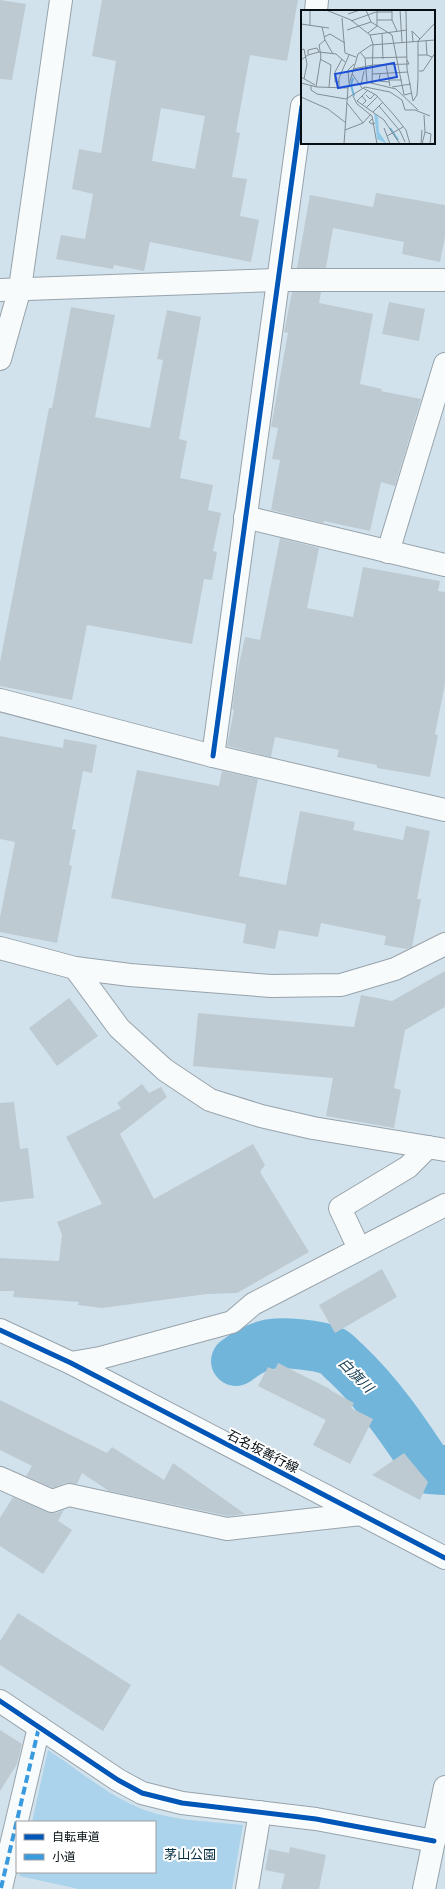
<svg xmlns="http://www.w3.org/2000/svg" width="445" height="1889" font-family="'Asap Condensed','Noto Sans JP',sans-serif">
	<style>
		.park { fill: #abd3eb }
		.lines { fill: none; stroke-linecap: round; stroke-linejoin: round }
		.river { stroke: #71b6da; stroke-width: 50 }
		.building { fill: #bdcad2; fill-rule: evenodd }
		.minor-casing { stroke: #97a3ab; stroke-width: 24 }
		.minor { stroke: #f8fbfc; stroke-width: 22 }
		.quiet { stroke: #399ade; stroke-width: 4; stroke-dasharray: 8 4; stroke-linecap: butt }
		.cycleway-casing { stroke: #fff; stroke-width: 8 }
		.cycleway { stroke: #0057b8; stroke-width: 5 }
		.labels { text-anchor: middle; stroke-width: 4; stroke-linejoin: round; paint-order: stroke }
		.street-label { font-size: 13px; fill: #040e13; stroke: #fff }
		.park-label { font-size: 13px; fill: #052e42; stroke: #fff }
		.water-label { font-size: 14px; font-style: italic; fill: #194054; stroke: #fff }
		.inset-river { fill: none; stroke: #71b6da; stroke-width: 2 }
		.inset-road { fill: none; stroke: #808d95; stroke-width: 1 }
		.view { fill: #1d4ed8; fill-opacity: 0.15; stroke: #1d4ed8; stroke-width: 2 }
		.inset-edge { fill: none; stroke: #040e13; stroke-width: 2 }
	</style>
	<rect width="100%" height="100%" fill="#d2e2ec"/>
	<path class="park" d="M48,1750c29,19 56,42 87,56 32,15 73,15 108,19l-11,64h-153l-60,-13 1,-4h135v-50h-123z"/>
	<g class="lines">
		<path class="river" d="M236,1361c9,-7 19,-13 30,-16 14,-4 53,0 66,6 5,2 10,9 14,12 33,31 58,68 83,106l16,1"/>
	</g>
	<g class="building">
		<path d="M0,0l26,4 -14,76 -12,-1z"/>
		<path d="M102,0h196l-11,61 -37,-6 -14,77 4,1 -8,44 15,2 -7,37 19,4 -8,42 -101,-20 -6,29 -30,-6 -1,4 -57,-10 5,-24 24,4 8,-45 -21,-5 7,-40 22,4 15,-92 -24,-5zM161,108l44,8 -10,53 -43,-8z"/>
		<path d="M376,193l69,12v32l-5,25 -38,-8 2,-12 -71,-14 -7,40h-29l13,-73 63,12z"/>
		<path d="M292,292h29l-2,11 54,11 -13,70 22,5 -1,2 40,8 -26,87 -14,-4 -11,49 -46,-10 -1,2 -52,-13 9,-50 -8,-1 6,-31 -7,-1 17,-94 -4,-1z"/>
		<path d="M389,302l36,7 -6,32 -37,-7z"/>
		<path d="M71,307l44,8 -20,102 55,11 13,-68 -6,-1 10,-49 34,7 -22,122 8,2 -7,37 33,7 -5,25 13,3 -8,38 4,1 -5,28 -8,-1 -12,65 -105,-19 -15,75 -72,-14v-24l49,-254h3z"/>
		<path d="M280,538l39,10 -12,60 46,9 10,-50 77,14 -2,10 7,1v92l-10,50 3,1 -8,42 -53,-9v-3l-40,-8 2,-7 -64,-13 -4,20 -44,-11 7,-36 -2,-1 5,-35 8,-37 15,3z"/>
		<path d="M0,736l63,12 1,-9 33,6 -5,28 -9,-2 -11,58 4,1 -7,35 3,1 -15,77 -57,-11v-15l15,-75 -15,-3z"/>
		<path d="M137,770l82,16 3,-15 36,8 -19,97 47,9 14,-74 55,11 -2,8 50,10 3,-14 24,5 -13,68h4l-9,48 -5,2 -23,-4 2,-9 -65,-13 -3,14 -39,-7 -4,19 -32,-6 3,-19 -135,-26z"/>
		<path d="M445,971v36l-40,23 -11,58 7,2 -7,38 -68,-12 7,-38 -140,-12 5,-53 156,14 7,-32 31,6z"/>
		<path d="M69,998l29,38 -41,30 -28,-38z"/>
		<path d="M142,1084l7,9 12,-6 6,10 -47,37 34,65 99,-55 12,21 -5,7 49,80 -72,41 -30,1 -105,14 -24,-3 1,-3 -66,-5 1,-6h-14v-33l59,3 3,-26 -5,-13 45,-18 -36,-67 55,-29 -4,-5z"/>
		<path d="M14,1102l6,47 8,-1 6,50 -34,4v-99z"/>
		<path d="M382,1269l15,28 -62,36 -16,-28z"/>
		<path d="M278,1363l52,26v1l24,13 -3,5 22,11 -23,45 -37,-19 13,-25 -68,-34 10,-19 7,3z"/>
		<path d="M0,1400l107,53 5,-6 52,33 9,-17 72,51 -17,2 -119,-25 -27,-18 -5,11 -12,-1 -12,5 -27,-12 6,-10 -32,-16z"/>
		<path d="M404,1453l24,29 -8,18 -48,-25z"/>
		<path d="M13,1497l34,15 9,1 8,-3 -6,11 14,9 -29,44 -43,-28v-28z"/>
		<path d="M18,1613l113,72 -28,46 -103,-66v-24z"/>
		<path d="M0,1730l22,14 -5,20 -17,27z"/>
		<path d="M290,1847l36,8 -7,34h-38l4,-15 -20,-4 4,-21 20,4z"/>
	</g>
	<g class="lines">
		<defs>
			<g id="minor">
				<path d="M316,11l1,-11"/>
				<path d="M0,290l277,-10h168"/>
				<path d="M0,359l20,-71 41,-288"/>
				<path d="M245,517l200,48"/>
				<path d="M388,552l57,-188"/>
				<path d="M0,700l213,56 232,54"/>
				<path d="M213,756l89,-650"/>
				<path d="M0,948l75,20 55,7 141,11 70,-1 54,-16 50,-25"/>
				<path d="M75,968l44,60 46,42 45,30 51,16 52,12 132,22"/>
				<path d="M354,1238l-14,-30 68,-41 20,-20"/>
				<path d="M0,1330l71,33 374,195"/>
				<path d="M71,1363l29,-5 132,-36 21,-18 192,-99"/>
				<path d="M0,1478l52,23 17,-6 158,34 134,-15"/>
				<path d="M0,1701l118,79 24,13 40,10 134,16 118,22"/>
				<path d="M1,1888l38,-161"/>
				<path d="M247,1889l13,-77"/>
				<path d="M424,1889l21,-102"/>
			</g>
		</defs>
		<use href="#minor" class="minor-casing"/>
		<use href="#minor" class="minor"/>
		<path class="quiet" d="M1,1888l38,-161"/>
		<defs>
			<g id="cycleway">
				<path d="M213,756l89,-650"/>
				<path d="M0,1330l71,33 374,195"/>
				<path d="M0,1701l118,79 24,13 40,10 134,16 118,22"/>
			</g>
		</defs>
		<use href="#cycleway" class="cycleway-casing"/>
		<use href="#cycleway" class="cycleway"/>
	</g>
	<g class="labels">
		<g class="street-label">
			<text transform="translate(263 1451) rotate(27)" y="5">石名坂善行線</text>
		</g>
		<g class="park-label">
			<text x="190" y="1859">茅山公園</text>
		</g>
		<g class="water-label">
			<text transform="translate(356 1375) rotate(45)" y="5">白旗川</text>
		</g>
	</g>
	<g transform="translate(301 10)">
		<rect width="134" height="134" fill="#d2e2ec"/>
		<path d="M73,103l4,4 1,15 8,12 -10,-5z" fill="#92cbea"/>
		<path class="inset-river" d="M52,68l-2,7 3,11M89,118l8,12"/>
		<path class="inset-road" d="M25,0l25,10 19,15 3,9 -1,40M65,0l5,12 21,13 12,60 8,-2M91,0v10l5,11M99,0l2,32M105,0l1,59 6,32M47,4l12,-4M41,8l3,35 11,4M76,10h15M50,11l25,-9h16M0,14l28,4M9,16v-16M21,17l3,13 8,14M46,20l24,-8M67,23l9,-7v-16M81,24l1,25M69,25l37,-5M23,27l6,-3 15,9M125,31l1,14M112,32l-1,-11 8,8M0,40l3,-1 3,15 -3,15M59,42l5,6 2,24 29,7 22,21M7,44v-4l9,-2 2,4M117,45h9l5,2M64,48l42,-1M19,49l11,6 -2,22M0,50l7,-5 11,-3 17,2 9,8M85,55l4,21M52,59l20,-4 36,-1 -2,-4M118,61h4l12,-18M51,64l10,14M71,64l36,-2M79,64l-1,7 10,1M0,67l14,8M88,70h13M38,72h-4v-10l7,-13M0,73l16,4 31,1M48,73l-1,-13 6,-6M60,75l3,-14M10,76v4l6,4 29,5 19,-12 25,5 12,8 3,10h10l15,6M15,77l5,-31 -2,-11 6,-5M91,77l19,-3M38,78v-10l10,-23M62,78l13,7 18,20 12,15 4,14M67,80l-11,11 27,19 16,24M65,85l4,4 5,-5M52,86l4,8 15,12 5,28M61,86l4,5 -4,4M0,87l27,12 18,14M112,91l4,-6 1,-17v-37l17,-18M46,93l16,20M78,96l21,25 5,11M65,98l12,-12M72,102l10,-10M72,108l-4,4 3,2 3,-1M83,118l6,16M44,120l18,-7 8,-9M124,122l6,2 -1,10M86,126l16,-9M43,134l4,-56 10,-34 13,-9 64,-5M120,134l1,-14M121,134l3,-12 -1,-17"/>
		<path class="view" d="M93,53l3,14 -59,11 -3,-14z"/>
		<rect width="134" height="134" class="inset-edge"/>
	</g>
	<rect x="16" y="1821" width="140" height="52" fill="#ffffff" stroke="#9b9fa1"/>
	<rect x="24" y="1834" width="20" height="6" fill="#0057b8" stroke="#9b9fa1"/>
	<text x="52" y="1841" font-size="12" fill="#040e13">自転車道</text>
	<rect x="24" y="1854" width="20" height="6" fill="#399ade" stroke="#9b9fa1"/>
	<text x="52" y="1861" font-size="12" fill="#040e13">小道</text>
</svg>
